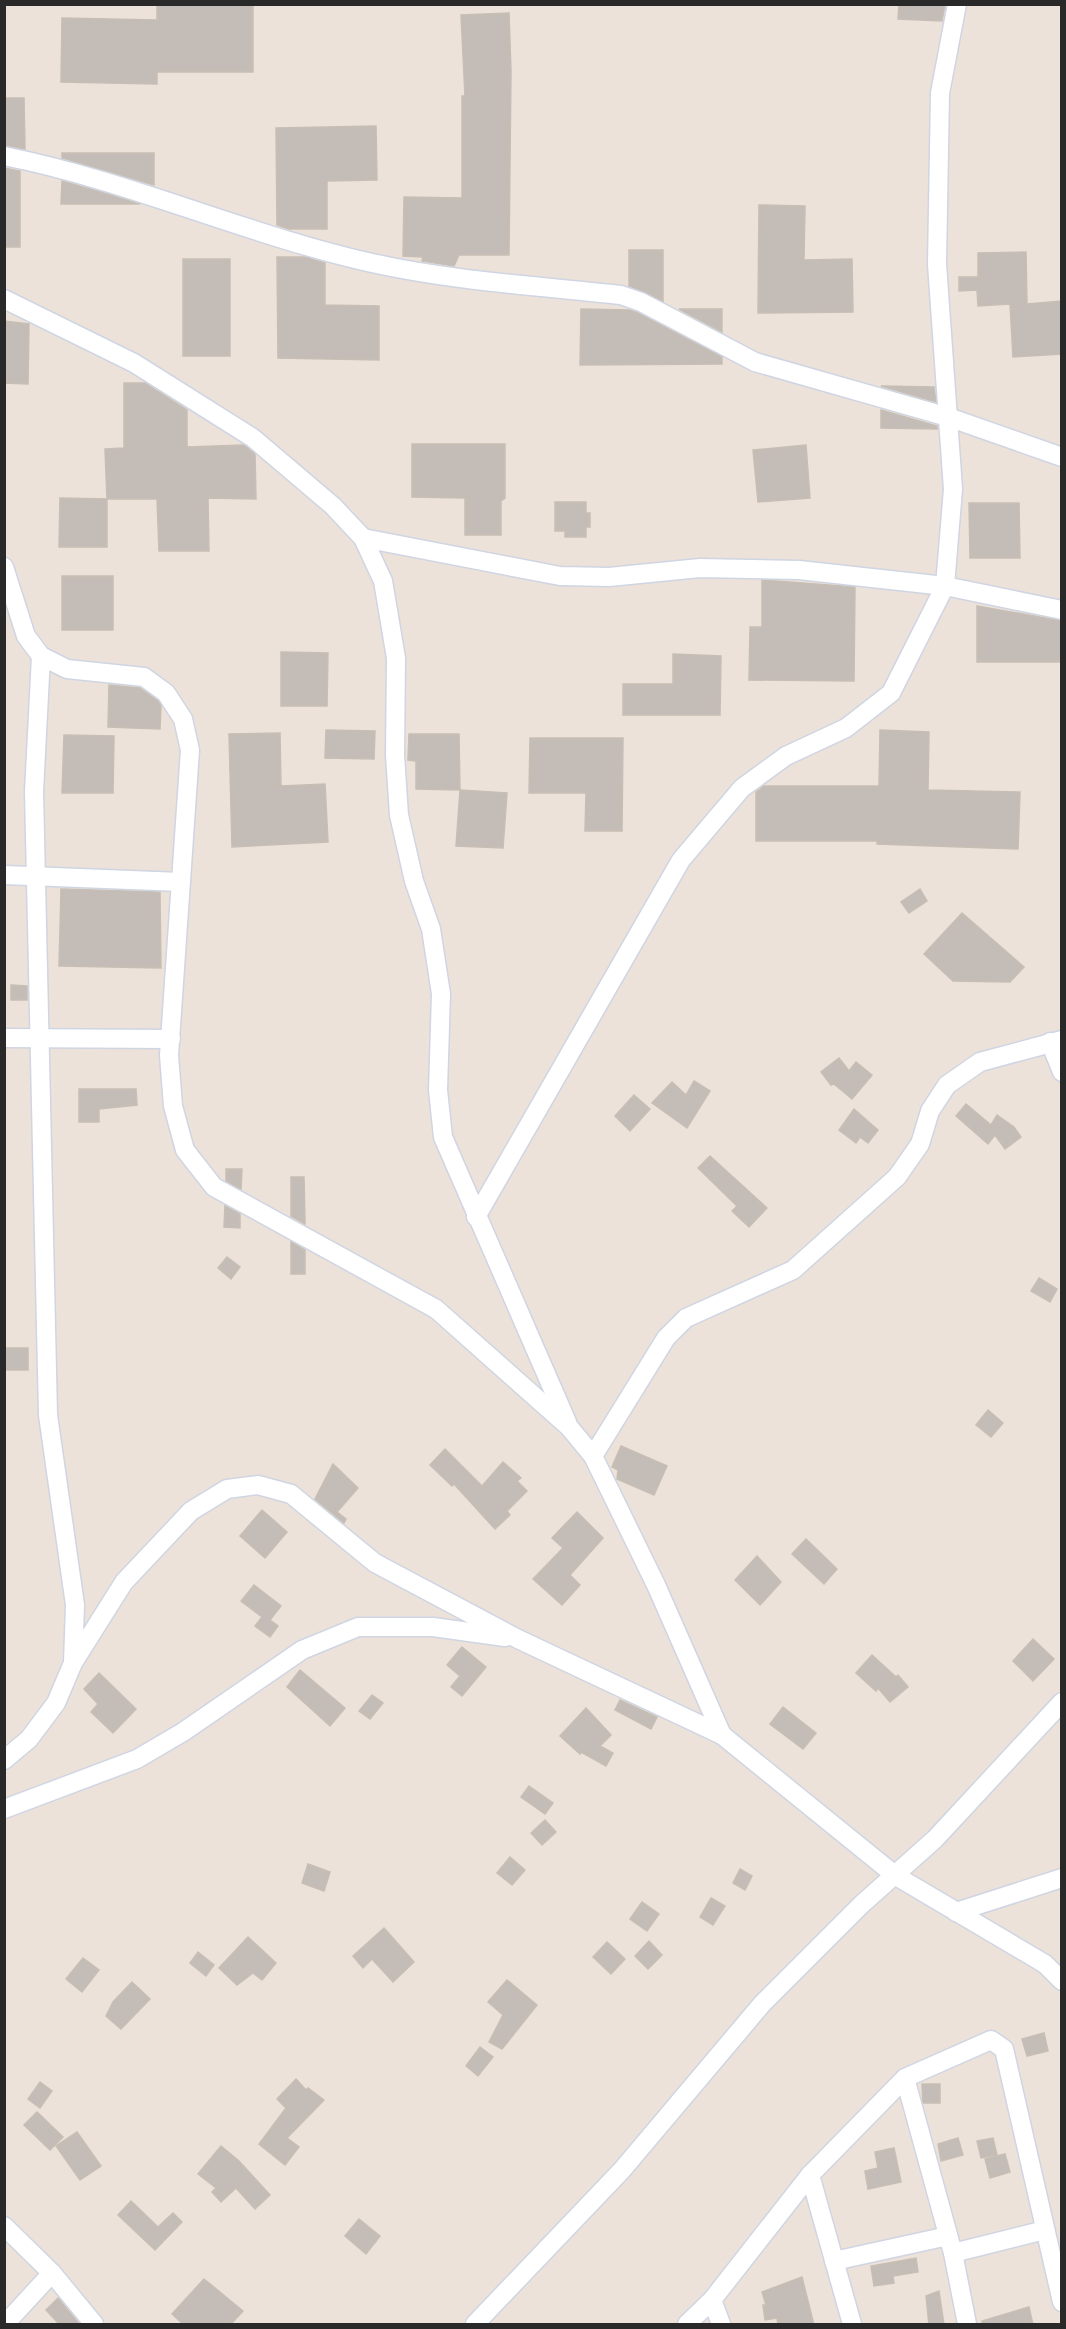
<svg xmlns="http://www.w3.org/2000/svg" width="1066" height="2329" font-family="'Sofia Sans Condensed',sans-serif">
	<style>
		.building { fill: #c4bcb7; stroke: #c7beb4; stroke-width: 1.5 }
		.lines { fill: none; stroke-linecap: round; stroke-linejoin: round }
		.minor-casing { stroke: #cfd5e2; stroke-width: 21 }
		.minor { stroke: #fff; stroke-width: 18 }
	</style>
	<rect width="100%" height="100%" fill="#ece2da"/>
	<g class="building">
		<path d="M157,4h96v68h-96v12l-96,-2 1,-64 95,2z"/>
		<path d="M899,4h46l-3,17 -44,-2z"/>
		<path d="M509,13l2,58 -2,184h-50l-5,11 -32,-5 1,-4 -20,-1 1,-59 58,1v-102h3l-4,-81z"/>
		<path d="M4,98h20l1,51 -21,-4z"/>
		<path d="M376,126l1,54 -50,1v48h-38l-12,-4 -1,-97z"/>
		<path d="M62,153h92v32l-92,-27z"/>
		<path d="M4,168l16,3v76h-16z"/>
		<path d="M62,181l32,9 46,14h-79z"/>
		<path d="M759,205l46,1 -1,54 48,-1 1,53 -95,1z"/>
		<path d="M629,250h34v51l-34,-15z"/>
		<path d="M1026,252l1,52 35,-3v53l-49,3 -3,-53 -32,2 -1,-16 -18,1v-14h19v-24z"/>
		<path d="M277,257h28l20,6v42l54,1v54l-101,-2z"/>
		<rect x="183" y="259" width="47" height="97"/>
		<path d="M581,309l48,1 7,2 86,45v7l-142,1z"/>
		<path d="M679,309h43v23z"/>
		<path d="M4,321l25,3 -1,60 -24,-1z"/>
		<path d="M124,383h21l42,27v37l57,-2 11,9 1,45 -48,-1 1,53h-50l-2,-52h-50l-2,-50 19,-1z"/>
		<path d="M881,386l53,1 2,15z"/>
		<path d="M881,410l56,16v3l-56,-1z"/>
		<path d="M412,444h93v54l-4,3v34h-36v-37l-53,-1z"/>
		<path d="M806,445l4,53 -52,4 -5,-52z"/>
		<path d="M60,498l47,1v48h-48z"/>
		<path d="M555,502h31v11h4v14h-4v10h-21v-6h-10z"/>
		<path d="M969,503h50l1,55h-50z"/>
		<rect x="62" y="576" width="51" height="54"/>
		<path d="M762,580l93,7 -1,94 -105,-1 1,-53h12z"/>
		<path d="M977,606l85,15v41h-85z"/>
		<path d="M281,652l47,1 -1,53h-46z"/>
		<path d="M673,654l48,2 -1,59h-97v-31h50z"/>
		<path d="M109,685l31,3 18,13 3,4 -1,24 -52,-2z"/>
		<path d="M326,730l49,1 -1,28 -49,-1z"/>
		<path d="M880,730l49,2 -1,58 92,2 -2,57 -141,-5v-3h-121v-49l8,-6h115z"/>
		<path d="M280,733l1,53 44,-2 3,58 -96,5 -3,-113z"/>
		<path d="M409,734h50l1,56 -44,-1v-28l-8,-1z"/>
		<path d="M64,735l50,1 -1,57h-51z"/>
		<path d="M530,738h93l-1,93h-37l1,-38h-57z"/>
		<path d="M460,790l47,3 -4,55 -47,-2z"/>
		<path d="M61,889l99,3 1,76 -102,-2z"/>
		<path d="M920,889l7,12 -18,12 -8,-11z"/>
		<path d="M962,913l62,54 -14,15 -57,-1 -29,-27z"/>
		<path d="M11,985l16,1v14h-16z"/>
		<path d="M839,1058l10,13 7,-9 16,13 -20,24 -18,-15 -3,1 -10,-13z"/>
		<path d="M694,1081l16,10 -23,37 -35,-25 20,-21 14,13z"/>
		<path d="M79,1089h57l1,16 -38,4v13h-20z"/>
		<path d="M634,1095l16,14 -20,22 -15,-15z"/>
		<path d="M966,1104l25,21 6,-10 17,12 7,10 -16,12 -10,-14 -7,9 -32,-28z"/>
		<path d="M854,1109l24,21 -10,13 -8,-6 -4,6 -17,-13z"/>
		<path d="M710,1156l57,52 -18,19 -17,-16 5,-5 -39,-38z"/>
		<path d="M226,1169h16l-1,20 -15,-8z"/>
		<path d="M291,1177h13l1,47 -14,-8z"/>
		<path d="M225,1206l15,8v14l-16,-1z"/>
		<path d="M291,1242l14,8v24h-14z"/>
		<path d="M227,1257l13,10 -9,12 -13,-11z"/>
		<path d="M1039,1278l18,11 -7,13 -19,-11z"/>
		<rect x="4" y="1348" width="24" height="22"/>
		<path d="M988,1410l15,13 -12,14 -15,-12z"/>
		<path d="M621,1446l46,20 -13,29 -37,-16 1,-9 -6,-3z"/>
		<path d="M445,1449l37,37 21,-24 18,16 -4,3 10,10 -20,20 3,4 -15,14 -41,-45 -2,2 -22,-21z"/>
		<path d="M333,1464l25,24 -21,24 9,7 -2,4 -29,-24z"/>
		<path d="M262,1510l25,22 -22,26 -25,-22z"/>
		<path d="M577,1512l26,26 -33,37 10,10 -18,20 -29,-26 30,-31 -11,-10z"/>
		<path d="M806,1539l31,30 -13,15 -32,-30z"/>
		<path d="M757,1556l24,26 -21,23 -25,-25z"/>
		<path d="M254,1585l27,21 -11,14 8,6 -8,11 -15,-11 7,-9 -21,-16z"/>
		<path d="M1033,1639l21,20 -21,22 -20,-20z"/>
		<path d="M462,1647l24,20 -24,29 -11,-9 9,-11 -13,-11z"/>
		<path d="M872,1655l24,22 2,-2 10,12 -18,15 -12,-14 -2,3 -20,-18z"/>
		<path d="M300,1670l45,38 -15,18 -43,-39z"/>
		<path d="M99,1673l37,36 -23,24 -22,-21 7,-8 -14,-15z"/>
		<path d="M372,1695l11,8 -13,16 -11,-8z"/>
		<path d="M620,1700l37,17 -6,12 -36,-19z"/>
		<path d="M783,1707l33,26 -13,16 -33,-25z"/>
		<path d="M586,1708l25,27 -11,11 13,7 -7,13 -25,-14 -1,2 -20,-18z"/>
		<path d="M529,1786l24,17 -8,11 -24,-17z"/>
		<path d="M545,1820l11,12 -14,13 -11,-12z"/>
		<path d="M510,1857l15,13 -13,15 -15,-12z"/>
		<path d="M308,1864l22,8 -6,19 -22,-8z"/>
		<path d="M740,1869l12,7 -7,14 -12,-7z"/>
		<path d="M711,1898l14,8 -12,19 -13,-8z"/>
		<path d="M642,1902l17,12 -12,17 -17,-12z"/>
		<path d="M384,1928l30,34 -21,20 -21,-23 -9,9 -10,-12z"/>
		<path d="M248,1937l28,26 -14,17 -9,-7 -16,12 -18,-17z"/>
		<path d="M649,1941l13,14 -14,14 -13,-13z"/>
		<path d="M607,1942l18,17 -14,15 -18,-17z"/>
		<path d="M198,1952l16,13 -8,11 -16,-13z"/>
		<path d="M83,1958l16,12 -17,22 -16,-13z"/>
		<path d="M507,1980l30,25 -35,44 -13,-7 14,-27 -15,-13z"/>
		<path d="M132,1982l18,17 -29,30 -15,-13 7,-14z"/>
		<path d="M1044,2033l4,18 -21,5 -5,-17z"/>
		<path d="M480,2047l13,10 -15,19 -12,-10z"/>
		<path d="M296,2079l10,11 2,-2 16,12 -37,38 12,9 -14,18 -26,-21 27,-36 -9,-9z"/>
		<path d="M40,2082l12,9 -12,17 -12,-9z"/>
		<path d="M922,2084h18v19h-17z"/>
		<path d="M37,2112l26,25 -13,13 -26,-25z"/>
		<path d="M77,2132l24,34 -21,14 -24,-34z"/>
		<path d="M958,2138l5,17 -22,6 -3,-17z"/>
		<path d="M993,2138l4,17 -16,3 -4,-17z"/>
		<path d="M221,2146l18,15 31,34 -15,14 -19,-21 -15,14 -9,-10 4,-4 -18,-14z"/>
		<path d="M894,2148l7,34 -33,7 -3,-18 13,-3 -3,-16z"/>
		<path d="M1005,2154l5,18 -20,6 -5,-19z"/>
		<path d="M131,2201l27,26 15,-14 9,9 -27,28 -37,-35z"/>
		<path d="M359,2219l21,17 -14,18 -21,-18z"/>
		<path d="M916,2258l2,14 -25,4 1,7 -20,3 -3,-20z"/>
		<path d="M802,2277l12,48h-36l-1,-7 -12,2 -2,-15h3l-4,-13z"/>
		<path d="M204,2279l39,32 -13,14h-46l-12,-11z"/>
		<path d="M939,2291l5,34h-15l-3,-29z"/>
		<path d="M58,2298l22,27h-20l-14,-15z"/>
		<path d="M1029,2307l4,18h-51v-4z"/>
	</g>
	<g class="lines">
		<defs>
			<g id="minor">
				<path d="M4,156c126,25 243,79 368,107 81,18 166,23 249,32l20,7 114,60 193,55 114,40"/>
				<path d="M4,299l130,64 119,75 80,68 30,32 20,43 13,77 -1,97 4,60 15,66 17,48 10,65 -3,96 5,47 124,285"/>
				<path d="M363,538l197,38 49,1 91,-9 99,2 146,16 117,24"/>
				<path d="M4,567l22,69 15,20 26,13 77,8 22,16 17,26 7,31 -21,305 4,51 12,44 29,37 222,122 133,118 24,29 63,129 66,150"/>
				<path d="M4,875l177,7"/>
				<path d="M4,1038l167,1"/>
				<path d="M1050,1042l12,30"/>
				<path d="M476,1217l205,-357 61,-72 44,-32 60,-28 45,-35 54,-107 8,-97 -16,-225 3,-171 17,-89"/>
				<path d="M593,1456l73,-118 20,-20 107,-48 104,-93 23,-33 10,-33 17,-26 33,-23 82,-22"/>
				<path d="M73,1663l51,-81 67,-71 36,-22 31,-4 33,9 84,69 143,76 204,96 174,141 149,88 17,17"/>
				<path d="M4,1760l25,-21 27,-36 17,-40 2,-58 -27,-190 -14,-623 7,-136"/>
				<path d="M4,1809l133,-50 46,-27 119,-82 56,-23h75l72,10"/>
				<path d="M956,1912l106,-34"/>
				<path d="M810,2175l42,149"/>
				<path d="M4,2226l48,47 42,51"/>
				<path d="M953,2253l92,-23"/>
				<path d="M834,2261l114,-25"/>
				<path d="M712,2300l98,-125 95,-97"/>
				<path d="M5,2324l47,-51"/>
				<path d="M475,2324l147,-154 140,-166 100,-100 73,-65 127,-137"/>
				<path d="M687,2324l25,-24 9,24"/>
				<path d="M967,2324l-14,-71 -48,-175 86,-38 13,9 58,253"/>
			</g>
		</defs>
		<use href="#minor" class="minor-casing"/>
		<use href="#minor" class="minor"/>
	</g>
	<rect width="1066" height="2329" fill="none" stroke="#292929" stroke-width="12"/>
</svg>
